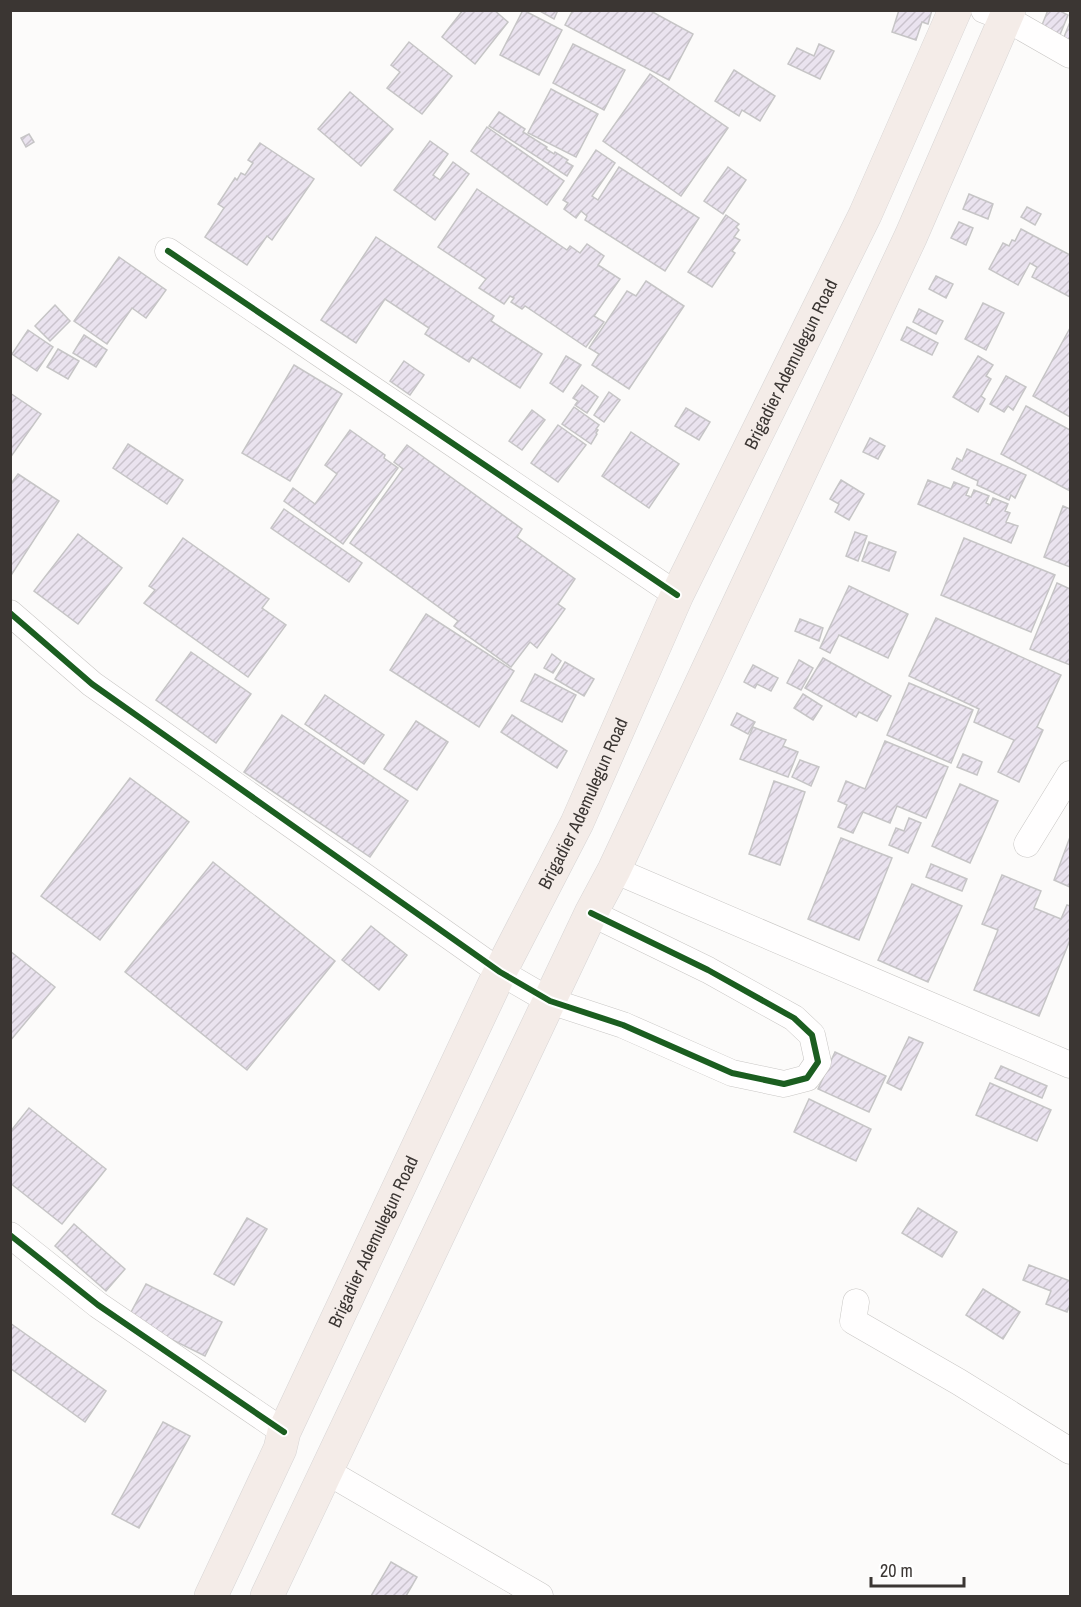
<svg xmlns="http://www.w3.org/2000/svg" width="1081" height="1607" font-family="'Archivo Narrow',sans-serif">
	<style>
		.building { fill: url(#building-hatch); stroke: #c6c5c6; stroke-width: 1.5 }
		.lines { fill: none; stroke-linecap: round; stroke-linejoin: round }
		.street-casing { stroke: #c9c7c5; stroke-width: 27 }
		.primary-casing { stroke: #d7d5d5; stroke-width: 34 }
		.street { stroke: #fffefe; stroke-width: 26 }
		.primary { stroke: #f4ece8; stroke-width: 33 }
		.cycleway-casing { stroke: #fff; stroke-width: 10 }
		.cycleway { stroke: #1b5e20; stroke-width: 6 }
		.labels { text-anchor: middle; stroke-width: 4.5; stroke-linejoin: round; paint-order: stroke }
		.street-label { font-size: 18px; fill: #3b3633; stroke: #fff }
	</style>
	<defs>
		<pattern id="building-hatch" width="6" height="6" patternUnits="userSpaceOnUse" patternTransform="scale(1.5)"><rect width="6" height="6" fill="#eae3ef"/><path d="M-1 1l2-2M0 6l6-6M5 7l2-2" fill="none" stroke="#cac3cd"/></pattern>
	</defs>
	<rect width="100%" height="100%" fill="#fcfbfa"/>
	<g class="building">
		<path d="M463,10h31l14,12 -33,42 -33,-27z"/>
		<path d="M523,10l39,20 -23,45 -39,-20z"/>
		<path d="M538,10h20l-4,9z"/>
		<path d="M573,10h76l44,24 -24,46 -104,-55z"/>
		<path d="M899,10h33l-4,14 -6,-2 -6,18 -24,-8z"/>
		<path d="M1048,10h10l10,5 -11,27 -19,-7z"/>
		<path d="M1070,22v23l-8,-3z"/>
		<path d="M409,42l43,34 -30,38 -35,-26 13,-16 -9,-7z"/>
		<path d="M573,44l52,26 -21,40 -51,-27z"/>
		<path d="M819,44l15,7 -14,28 -32,-15 9,-16 17,8z"/>
		<path d="M734,70l41,26 -15,25 -18,-11 -3,6 -24,-15z"/>
		<path d="M650,74l78,54 -47,68 -78,-55z"/>
		<path d="M551,89l47,25 -22,43 -48,-24z"/>
		<path d="M350,92l43,37 -32,37 -43,-37z"/>
		<path d="M499,112l26,17 -2,3 24,15 -1,2 8,5 1,-2 13,8 -2,2 7,4 -6,10 -78,-50z"/>
		<path d="M487,127l77,54 -17,24 -76,-54z"/>
		<path d="M29,134l5,8 -8,5 -5,-9z"/>
		<path d="M430,141l18,13 -15,21 7,5 13,-18 16,12 -34,46 -41,-30z"/>
		<path d="M260,143l54,36 -42,61 -5,-4 -20,29 -42,-28 19,-29 -6,-4 17,-26 2,2 4,-7 4,2 8,-12 -5,-3z"/>
		<path d="M596,150l19,13 -23,33 6,4 21,-33 80,51 -34,53 -80,-51 2,-4 -6,-5 -5,7 -12,-9 4,-6 -5,-3z"/>
		<path d="M728,167l18,13 -23,34 -19,-13z"/>
		<path d="M477,189l90,61 3,-4 10,7 7,-9 17,12 -6,9 22,14 -26,37 10,6 -18,25 -61,-41 -3,3 -11,-7 3,-4 -4,-2 -6,8 -25,-16 7,-9 -48,-32z"/>
		<path d="M969,194l24,10 -5,15 -25,-10z"/>
		<path d="M1027,207l14,7 -6,11 -14,-8z"/>
		<path d="M726,215l13,9 -3,3 3,3 -5,7 6,3 -8,11 3,2 -23,34 -24,-15z"/>
		<path d="M959,222l14,6 -7,17 -15,-7z"/>
		<path d="M1021,229l49,26v42l-38,-20 5,-10 -7,-4 -12,22 -29,-16 14,-26 6,3 3,-6 3,1z"/>
		<path d="M376,237l118,79 -3,5 51,33 -22,34 -48,-31 -3,5 -44,-28 4,-6 -44,-29 -29,44 -35,-23z"/>
		<path d="M119,257l47,33 -20,28 -14,-10 -25,36 -33,-23z"/>
		<path d="M936,276l17,8 -7,14 -17,-9z"/>
		<path d="M646,281l38,25 -55,83 -37,-24 7,-11 -10,-6 38,-57 9,5z"/>
		<path d="M983,303l21,10 -18,37 -21,-11z"/>
		<path d="M55,305l15,16 -20,20 -15,-15z"/>
		<path d="M919,309l24,12 -7,13 -23,-12z"/>
		<path d="M907,327l31,16 -6,12 -31,-15z"/>
		<path d="M1070,328v89l-37,-21z"/>
		<path d="M28,330l25,17 -16,24 -25,-17z"/>
		<path d="M84,335l23,15 -11,17 -23,-14z"/>
		<path d="M58,349l21,12 -11,18 -21,-12z"/>
		<path d="M566,356l15,9 -18,27 -13,-9z"/>
		<path d="M978,356l15,9 -7,11 5,3 -10,17 4,3 -7,13 -25,-15z"/>
		<path d="M404,361l20,14 -14,20 -20,-14z"/>
		<path d="M294,365l48,29 -52,87 -48,-28z"/>
		<path d="M1006,376l20,11 -13,23 -5,-4 -4,6 -14,-8z"/>
		<path d="M582,385l16,12 -11,16 -12,-8 3,-4 -5,-3z"/>
		<path d="M609,392l11,8 -16,22 -10,-7z"/>
		<path d="M10,393l31,21 -31,44z"/>
		<path d="M1026,406l44,24v61l-69,-37z"/>
		<path d="M574,407l25,18 -3,4 2,1 -2,3 1,1 -6,10 -29,-20z"/>
		<path d="M686,408l24,14 -11,18 -24,-14z"/>
		<path d="M532,410l13,10 -23,30 -13,-9z"/>
		<path d="M558,425l28,20 -28,37 -27,-19z"/>
		<path d="M350,430l35,25 -1,3 14,10 -55,76 -59,-43 9,-13 22,16 22,-30 -12,-9z"/>
		<path d="M631,432l48,32 -30,44 -47,-32z"/>
		<path d="M870,438l15,8 -7,13 -15,-7z"/>
		<path d="M128,444l55,36 -16,24 -54,-36z"/>
		<path d="M407,445l115,84 -5,8 58,42 -17,25 7,5 -28,39 -7,-6 -19,25 -57,-41 4,-5 -108,-78 53,-74 -9,-7z"/>
		<path d="M967,449l59,26 -11,23 -4,-3 -2,5 -32,-15 1,-4 -26,-12 5,-11 5,3z"/>
		<path d="M18,474l41,27 -49,76v-92z"/>
		<path d="M841,480l23,14 -15,26 -14,-8 4,-8 -9,-5z"/>
		<path d="M928,480l23,9 3,-7 15,6 -3,7 5,2 3,-7 15,6 -3,7 4,2 3,-7 15,6 -3,7 5,2 -4,9 12,4 -7,17 -93,-39z"/>
		<path d="M1063,506l7,3v58l-26,-10z"/>
		<path d="M284,509l78,54 -13,19 -78,-54z"/>
		<path d="M855,532l12,4 -9,25 -12,-5z"/>
		<path d="M78,534l44,34 -44,56 -44,-33z"/>
		<path d="M183,538l86,61 -7,9 24,17 -38,52 -104,-74 11,-13 -6,-4z"/>
		<path d="M964,538l91,37 -24,57 -90,-37z"/>
		<path d="M869,542l27,10 -7,19 -27,-10z"/>
		<path d="M1057,583l13,6v76l-40,-16z"/>
		<path d="M849,586l59,28 -20,44 -49,-23 -9,18 -10,-5z"/>
		<path d="M426,614l88,57 -35,56 -89,-57z"/>
		<path d="M936,618l125,57 -24,52 6,3 -24,52 -21,-10 16,-32 -40,-18 5,-13 -70,-33z"/>
		<path d="M800,619l23,9 -4,13 -24,-10z"/>
		<path d="M191,652l60,42 -35,49 -60,-43z"/>
		<path d="M552,654l9,7 -8,12 -9,-5z"/>
		<path d="M823,658l68,38 -14,25 -18,-9 -3,5 -51,-29z"/>
		<path d="M799,660l14,8 -12,22 -14,-7z"/>
		<path d="M565,662l29,17 -10,17 -29,-17z"/>
		<path d="M753,665l25,13 -7,13 -14,-7 -2,4 -11,-6z"/>
		<path d="M535,674l41,21 -14,27 -41,-21z"/>
		<path d="M909,683l64,27 -22,53 -64,-28z"/>
		<path d="M803,694l19,12 -9,14 -19,-12z"/>
		<path d="M325,695l59,40 -20,29 -59,-40z"/>
		<path d="M737,713l18,9 -7,12 -17,-9z"/>
		<path d="M282,715l126,86 -38,56 -126,-85z"/>
		<path d="M512,715l55,36 -10,17 -56,-36z"/>
		<path d="M416,721l32,21 -31,48 -33,-21z"/>
		<path d="M753,727l33,13 -3,6 15,6 -10,25 -48,-18z"/>
		<path d="M885,741l63,26 -22,51 -29,-12 -7,17 -27,-11 -10,21 -15,-6 9,-22 -9,-4 8,-20 19,8z"/>
		<path d="M963,754l19,8 -5,13 -20,-8z"/>
		<path d="M800,760l19,7 -8,19 -19,-9z"/>
		<path d="M130,778l59,44 -89,118 -59,-44z"/>
		<path d="M774,781l31,11 -25,73 -31,-11z"/>
		<path d="M960,784l38,17 -28,62 -38,-17z"/>
		<path d="M909,818l12,5 -13,30 -19,-8 7,-17 8,3z"/>
		<path d="M1070,837v50l-16,-7z"/>
		<path d="M841,838l51,20 -33,82 -51,-21z"/>
		<path d="M213,862l122,99 -88,109 -122,-98z"/>
		<path d="M931,864l36,15 -5,12 -36,-14z"/>
		<path d="M1002,875l39,16 -7,17 27,11 6,-14 3,1v34l-31,76 -65,-26 24,-60 -16,-6z"/>
		<path d="M912,884l50,22 -34,76 -50,-22z"/>
		<path d="M371,926l36,29 -28,35 -37,-30z"/>
		<path d="M10,951l45,36 -45,54z"/>
		<path d="M909,1037l14,6 -22,47 -14,-7z"/>
		<path d="M835,1052l51,24 -17,36 -51,-23z"/>
		<path d="M1001,1066l46,20 -5,12 -47,-20z"/>
		<path d="M990,1083l61,27 -14,31 -61,-26z"/>
		<path d="M809,1099l62,30 -15,32 -62,-29z"/>
		<path d="M29,1108l77,61 -44,55 -52,-41v-51z"/>
		<path d="M918,1208l39,24 -15,25 -40,-24z"/>
		<path d="M247,1218l20,11 -33,56 -20,-11z"/>
		<path d="M74,1224l51,45 -19,22 -51,-45z"/>
		<path d="M1029,1265l41,16v23l-3,8 -21,-8 5,-13 -28,-11z"/>
		<path d="M146,1284l76,38 -17,34 -77,-38z"/>
		<path d="M983,1289l37,23 -17,27 -37,-24z"/>
		<path d="M10,1323l96,68 -21,31 -75,-54z"/>
		<path d="M163,1422l27,14 -51,92 -27,-14z"/>
		<path d="M391,1562l26,15 -11,19h-35z"/>
	</g>
	<g class="lines">
		<defs>
			<g id="street">
				<path d="M984,10l23,9 63,36"/>
				<path d="M168,251l509,344"/>
				<path d="M10,613l82,71 408,288 50,29 73,24 109,48 52,11 23,-6 11,-16 -6,-27 -18,-17 -86,-48 -117,-57"/>
				<path d="M1027,844l43,-70"/>
				<path d="M614,870l456,195"/>
				<path d="M10,1235l88,70 186,127"/>
				<path d="M856,1302l-3,19 106,61 111,69"/>
				<path d="M326,1471l214,125"/>
			</g>
			<g id="primary">
				<path id="s1" d="M211,1596l69,-147 4,-17 216,-460 77,-149 100,-228 188,-380 90,-205"/>
				<path d="M267,1596l324,-683 23,-43 297,-634 98,-226"/>
			</g>
		</defs>
		<use href="#street" class="street-casing"/>
		<use href="#primary" class="primary-casing"/>
		<use href="#street" class="street"/>
		<use href="#primary" class="primary"/>
		<defs>
			<g id="cycleway">
				<path d="M168,251l509,344"/>
				<path d="M10,613l82,71 408,288 50,29 73,24 109,48 52,11 23,-6 11,-16 -6,-27 -18,-17 -86,-48 -117,-57"/>
				<path d="M10,1235l88,70 186,127"/>
			</g>
		</defs>
		<use href="#cycleway" class="cycleway-casing"/>
		<use href="#cycleway" class="cycleway"/>
	</g>
	<g class="labels">
		<g class="street-label">
			<text dy="6" stroke="none"><textPath href="#s1" startOffset="1362">Brigadier Ademulegun Road</textPath></text>
			<text dy="6" stroke="none"><textPath href="#s1" startOffset="876">Brigadier Ademulegun Road</textPath></text>
			<text dy="6" stroke="none"><textPath href="#s1" startOffset="390">Brigadier Ademulegun Road</textPath></text>
		</g>
	</g>
	<rect width="1081" height="1607" fill="none" stroke="#3b3633" stroke-width="24"/>
	<path d="M871 1577v9h93v-9" fill="none" stroke="#3b3633" stroke-width="3"/>
	<text x="880" y="1577" font-size="18" fill="#3b3633" stroke="#ffffff" stroke-width="4.5" paint-order="stroke">20 m</text>
</svg>
